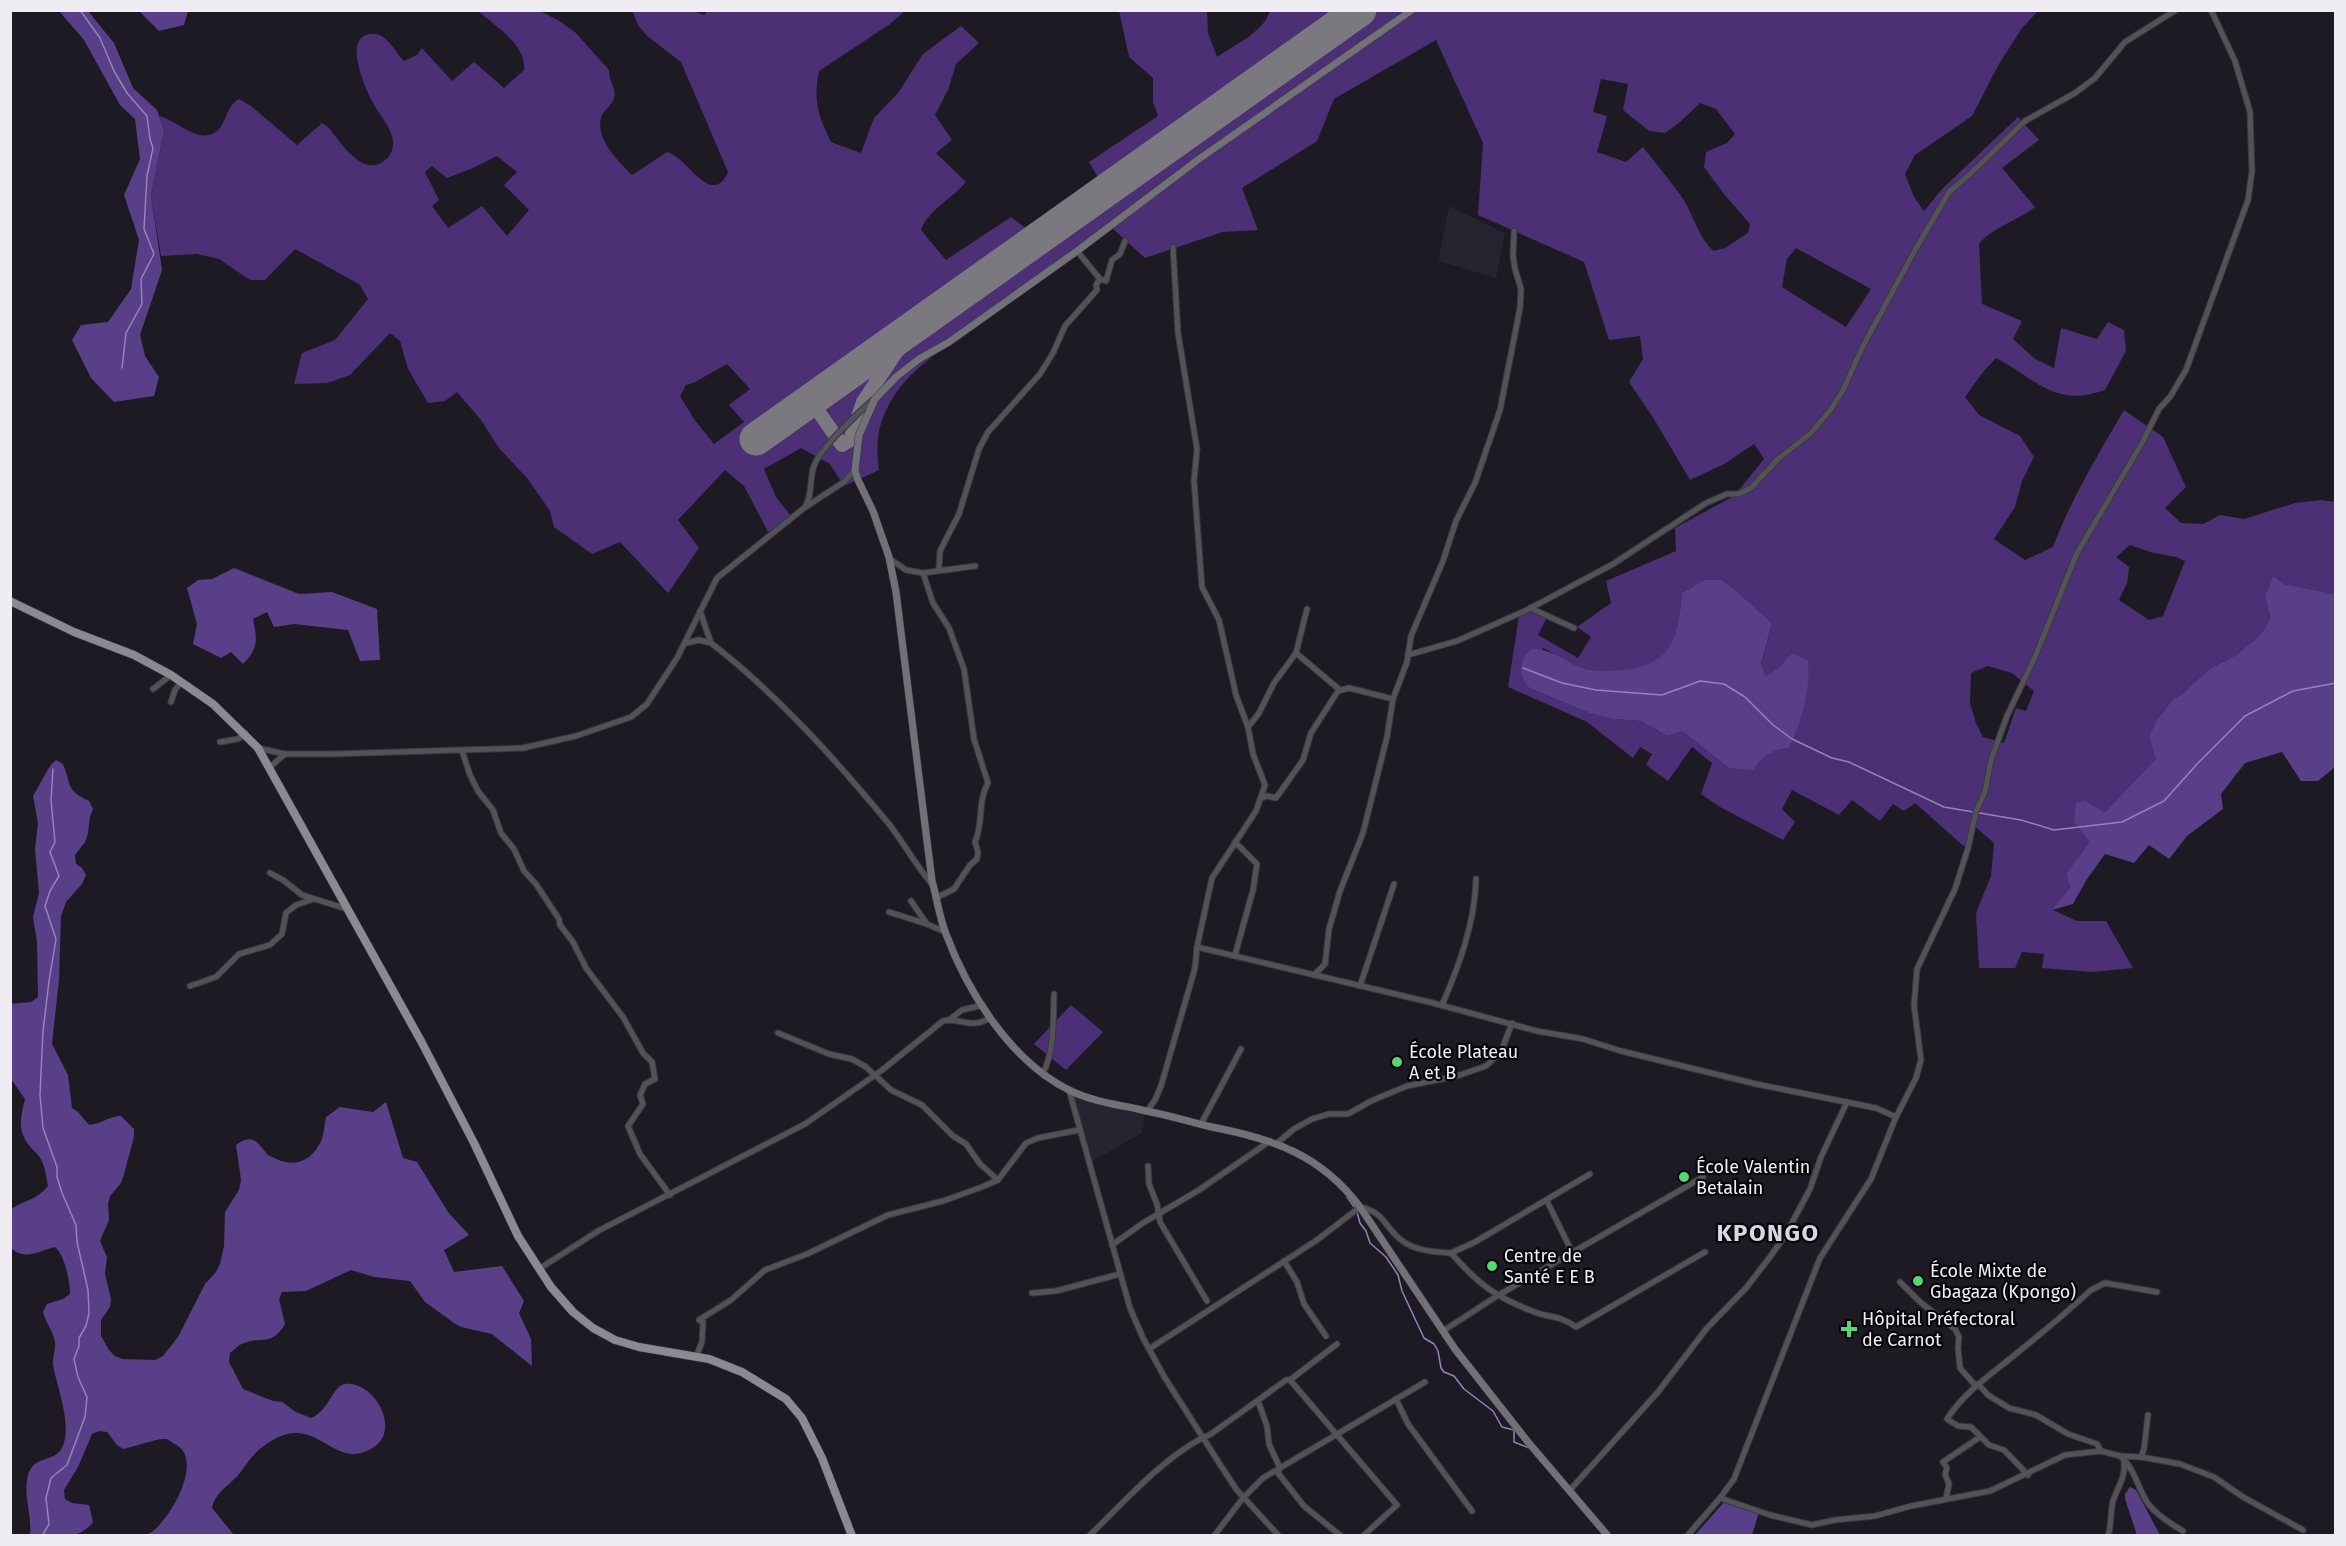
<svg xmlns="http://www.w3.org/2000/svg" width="2346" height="1546" font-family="'Fira Sans',sans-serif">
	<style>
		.built { fill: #272330 }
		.green { fill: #4b3076; fill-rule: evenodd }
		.forest { fill: #593f88 }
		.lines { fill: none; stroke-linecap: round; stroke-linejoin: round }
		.stream { stroke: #9583b9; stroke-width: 1.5 }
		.taxiway { stroke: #7b7880; stroke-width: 14 }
		.runway { stroke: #7b7880; stroke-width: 33 }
		.street-casing { stroke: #3a3840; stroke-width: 7 }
		.secondary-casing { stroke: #3a3840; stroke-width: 8 }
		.primary-casing { stroke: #3a3840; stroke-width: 9 }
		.street { stroke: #535256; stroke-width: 5 }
		.secondary { stroke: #737178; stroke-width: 7 }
		.primary { stroke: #8b8991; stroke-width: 8 }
		.poi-dot { fill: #55d671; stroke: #070609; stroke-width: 2 }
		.labels { text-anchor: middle; stroke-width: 4.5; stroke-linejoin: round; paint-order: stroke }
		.poi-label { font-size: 18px; fill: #efedf3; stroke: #070609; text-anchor: start }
		.district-label { font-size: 24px; font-weight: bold; letter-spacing: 1.5px; fill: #dad7e2; stroke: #070609 }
	</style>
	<rect width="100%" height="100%" fill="#1d1a23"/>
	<g class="built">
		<path d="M1449,206l56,27 -9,45 -58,-17z"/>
		<path d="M1072,1096l73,18 -3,19 -51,29z"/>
	</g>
	<g class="green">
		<path d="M708,10l197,1 -15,13 -71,47c-6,30 -1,44 12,71l30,11 13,-35 24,-25 25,-39 38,-28 18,17 -23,21 -8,26 -13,25 17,25 -16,13 30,29c-14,17 -37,27 -45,48l25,30 65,-43 20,15 68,-53 -10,-17 69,-46 -5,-14v-24l-24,-21 -10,-46h88l1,22 9,24c17,-12 47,-25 53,-46h768l-16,17 -23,36 -27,52 -57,39 -10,19 9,23 10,14 18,-22 76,-72 21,23 -37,28 33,39c-18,14 -42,20 -56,37l3,60 40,17 -9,18 22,20 19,9 7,-40 36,11 11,-17 16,8 2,21 -21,39c-51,18 -67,-10 -109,-32l-13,14 -18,25 14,18 41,21 14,21 -12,24 -7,26 -21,32 31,21 28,-13c18,-48 45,-92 71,-137l39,27 23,50 -21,21 16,15 22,1 17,-9 24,4 51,-16 26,-3 14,2v92l-51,-10 -11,-8 -8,20 5,21 -3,8 -8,11 -23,19 -28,15 -27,25 -8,4 -16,21 -8,16 8,23 -52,53 -20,-11 -11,21 15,20 -23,32 4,13 -17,23 24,11h29l27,47 -40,4 -51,-4 2,-14 -22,-2 -7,16h-36l-3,-55 15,-37 3,-33 -21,-18 -7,23 -51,-45 -11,8 -11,-7 -13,17 -28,-21 -13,15 -47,-25 -10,19 13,13 -12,18 -63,-33 -19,-13 11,-31 -20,-16 -24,34 -22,-16 6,-11 -12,-7 -7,11 -46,-36 -79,-35 11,-71 10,-5 17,8 -8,16 40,23 13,-21 -14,-10 34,-24 -5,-22 70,-30 -1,-23 59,-32 30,-37 -10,-15 -30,20 -34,16 -36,-61 -25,-37 14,-23 -3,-23 -31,4 -25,-78 -106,-47 5,-72 -47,-103 -102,59 -17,42 -75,47 16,42 -35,2 -78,26 -33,-30c-43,30 -85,61 -127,91 -28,19 -73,48 -91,77 -16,25 -19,45 -15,74l-35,16 -14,-22 -29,-16 -37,21 12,28 15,19 -23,16 -24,-46 -19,-16 -47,50 21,28 -31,45 -48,-51 -28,12 -38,-27 -4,-16 -23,-33 -28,-30 -18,-28 -24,-28 -12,9 -17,2 -20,-34 -8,-28 -10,-8 -40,42 -23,8 -33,1 8,-31 33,-13 33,-41 -9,-15 -64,-35 -30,31h-15l-31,-21 -22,-5 -36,2 -10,-61 13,-64 -5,-15c17,3 42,32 60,13 8,-9 8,-24 20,-30l12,7 46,39 25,-22 6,4c11,13 34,51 56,34 6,-4 10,-12 9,-20 -1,-13 -15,-28 -21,-40 -7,-13 -27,-59 -6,-66 19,-7 28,16 38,26l13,-6 5,-7 30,33 22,-19 30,26 20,-18c3,-25 -30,-45 -46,-59h62l18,9 18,13 33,37c-1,10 8,19 5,28 -2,8 -11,12 -13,20 -6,21 18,44 31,57l35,-23c21,5 44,57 61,20l-47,-110 -34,-26 -9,-11 -5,-13v-1h60l11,4zM1601,79l27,5 -5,26 26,21 16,2 15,-11 20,-19 16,6 19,25 -8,9 -21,9 -2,15 20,27 26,30 -2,9 -23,15 -11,3c-15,-12 -20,-35 -31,-52 -12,-18 -27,-35 -40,-52l-17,15 -29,-10 10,-36 -14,-4zM497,156l20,16 -13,13 25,25 -22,26 -25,-30 -34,22 -16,-22 7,-6 -14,-28 7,-6 15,12 26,-10zM1796,248l75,41 -25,38 -64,-40 5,-28zM727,364l23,25 -21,16 15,17 -30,22 -20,-25 -14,-23 6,-11 9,-3zM2130,545l24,8 22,4 9,4 -22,55 -14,4 -30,-20 8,-17 2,-16 -13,-10zM1704,580h18l18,14 32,29 -11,42 5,11 12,-8 14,-15c9,43 16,53 -3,95 -20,3 -40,14 -60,20l-47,-37 -15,5 -26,-15 -28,-2 -24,-6 -59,-25 13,-40c13,7 28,17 42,21 24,5 68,4 83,-18 11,-17 12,-38 14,-58zM1988,666l24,7 22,18 -8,20 -10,-3 -12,35 -21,-6 -7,-14 -6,-20 1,-30z"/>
		<path d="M1071,1005l32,27 -37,38 -32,-26z"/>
	</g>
	<g class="forest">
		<path d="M59,11h29l26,32 19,45 24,22 7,21 -13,64 11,75 -22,65 5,21 14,21 -5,19 -40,6 -23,-24 -19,-38 9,-15 27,-3 23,-33 8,-49 -15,-45 16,-36 -5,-40 -15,-14 -36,-65z"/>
		<path d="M139,11h49l-4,14 -25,6z"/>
		<path d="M234,568l65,26 33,-2 45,17 3,51 -20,1 -12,-31 -54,-6 -20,3 -7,-15 -14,7c4,20 6,29 -10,45l-12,-12 -10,6 -28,-14 4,-20 -10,-36 11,-8 14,-1z"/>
		<path d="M2273,576l11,8 51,10v173l-17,14h-17l-19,-29 -37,11 -24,31 2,15 -36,27 -18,23 -20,-14 -15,18 -29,-9 -18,25 -14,25 -21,6 18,-23 -4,-13 23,-32 -15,-20 2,-19 9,-2 20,11 51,-53 -7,-23 8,-16 16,-21 8,-4 27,-25 28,-15 23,-19 8,-11 3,-8 -5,-21z"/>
		<path d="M1704,580h18l18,14 32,29 -11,41 5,12 12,-8 14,-15 16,8c3,29 -7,61 -19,87 -18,3 -26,7 -36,22l-24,-2 -47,-37 -15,5 -26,-15 -28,-2 -24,-6 -59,-25c-13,-13 -11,-27 1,-39 19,-1 33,12 51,19 13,4 28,3 41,2 50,-5 55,-33 59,-77z"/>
		<path d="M56,760l7,4c9,21 2,26 26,37l4,8 -3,8 -2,16 -3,9 -10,13 1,9 6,4 4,7 -4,9 -16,18 -5,14 -2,64 -7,64 16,31 4,33 6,4 11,13c12,-1 20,-9 32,-9l13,13v8l-10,37 -3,9 -11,13 -2,8 1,16 -9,21 7,16 -2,17 6,25 -1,8 -9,13v16l8,14 6,6 7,3 33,1 8,-4 15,-19 27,-53 11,-12 4,-8 4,-18 1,-34 14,-22 2,-10 -5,-35c6,-4 10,-7 17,-5 8,3 10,12 17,16 19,11 38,9 49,-11 5,-7 5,-19 7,-28l14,-10 33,5 13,-10 17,56 14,4 31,50 21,23 -25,15 10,22 48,-6 22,35 -5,12 12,26 1,27 -40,-32 -31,-7 -7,-4 -29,-21 -15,-21 -36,-4 -23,-7 -45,21 -24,1 -3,7 6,25c-14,24 -25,11 -43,20 -4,1 -9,7 -12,9l-1,9 14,27 30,12 9,1 14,10 15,6c18,-7 22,-33 34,-34 29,-4 60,49 24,66 -40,20 -55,-46 -109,-1 -8,6 -14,16 -20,24 -10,12 -25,19 -28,35l22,27h-103c7,0 16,1 22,-4 19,-15 53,-74 20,-88 -3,-2 -5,-4 -8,-4 -7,-1 -32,8 -42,10l-6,-4 -10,-13 -8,-1 -7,3 -14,33 -14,23 1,9 7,4 17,2 4,17c-14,20 -41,14 -63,13 2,-19 -6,-38 -3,-55 4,-27 27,-16 35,-32 11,-22 -5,-61 -9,-83 -1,-7 3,-15 2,-23 -2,-11 -9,-19 -12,-30l4,-8 16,-5 7,-5c0,-13 -5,-38 -15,-47 -17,4 -30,14 -44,1v-39c12,-8 27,-10 37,-23 -2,-10 -3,-23 -10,-31 -8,-9 -15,-14 -17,-28 -1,-9 2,-19 4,-28l-14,-20 -1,-75 21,-2 7,-5 -1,-55 -4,-25 6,-24 -4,-44 3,-26 -5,-27 17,-30z"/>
		<path d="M2130,1487l6,3 24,45h-23l-12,-36v-5z"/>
		<path d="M1726,1500l33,12 -7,23 -58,1z"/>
	</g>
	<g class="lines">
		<g class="stream">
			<path d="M80,10l20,28 14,33 13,22 20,23 3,23 3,9 -6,28 -3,53 10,25 -13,25 1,25 -16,29 -4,35"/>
			<path d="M1523,668l39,15 34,7 66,5 38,-14 24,3 21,13 28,28 19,14 40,19 17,4 95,45 77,13 33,10 68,-8 42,-21 34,-38 47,-47 48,-25 43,-8"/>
			<path d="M1347,1197l8,11"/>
			<path d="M1357,1212l3,11 6,8 4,12 16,14 12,18 4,16 22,47 10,6 4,7 3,17 3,4 10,4 10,13 29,22 9,16 12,3v12l15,6"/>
			<path d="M1536,1456l36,42"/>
			<path d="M42,1536l7,-12 -3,-26 5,-20 16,-13 18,-48 2,-20 -9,-20 -4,-18 5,-13v-8l7,-12 3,-13 -1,-23 -11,-48 -1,-17 -14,-32 -5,-16v-10l-14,-39 -3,-33 3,-64 6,-50 7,-42 -11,-33 5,-15 9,-15 -9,-24 5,-10 -4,-42 2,-31"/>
		</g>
		<path class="taxiway" d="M811,401l31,44 8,-5 13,-38 48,-72"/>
		<path class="runway" d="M756,439l604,-429"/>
		<defs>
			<g id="street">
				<path d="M1077,251l23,28"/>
				<path d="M805,507c8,-12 4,-28 9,-41 6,-18 44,-53 59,-66"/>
				<path d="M890,559l16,11 17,3 52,-7"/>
				<path d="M939,569l1,-18 19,-37 20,-65 9,-17 52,-58 13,-21 12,-27 32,-36 -1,-5 4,-6 6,2 6,-21 8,-6 5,-13"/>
				<path d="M923,573l10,30 16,25 15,41 10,70 14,44c-11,19 -4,39 -13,59l3,10 -1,7 -7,6 -16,24 -18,9"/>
				<path d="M1530,608l44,20"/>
				<path d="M700,611l11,32"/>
				<path d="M686,643l13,-3 12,3c66,51 124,116 178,181 15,19 27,42 43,60"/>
				<path d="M1296,653l44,37"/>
				<path d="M1408,655l49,-14 70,-31 86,-46 93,-61 21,-9h11l13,-6 27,-29 33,-26 20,-24 12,-19 20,-44 51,-94 35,-60 20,-17 56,-54 50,-28 20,-15 30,-36 51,-32"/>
				<path d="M153,689l18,-14"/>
				<path d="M171,702l4,-12 6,-8"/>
				<path d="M1248,727l11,-14 15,-30 22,-30 11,-44"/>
				<path d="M220,742l18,-3 7,-6"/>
				<path d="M258,748l27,6h47l191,-6 53,-12 55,-19 16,-13 30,-46 40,-80 87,-70 40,-26 11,-12"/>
				<path d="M462,751l8,24 8,16 15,19 8,23 13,16 10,22 12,13 23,35 1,6 13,17 13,26 37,49 20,36 9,9 3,17 -10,5 -5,11 3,9 -15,22 12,28 30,41"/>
				<path d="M270,767l15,-13"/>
				<path d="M1261,798l6,-2 9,2 27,-38 8,-27 27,-42 11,-3 44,11"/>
				<path d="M1235,842l22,22 -4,26 -18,65"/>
				<path d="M270,873l13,7 19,15 45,14"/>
				<path d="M889,912l38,12 -16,-23"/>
				<path d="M927,924l18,8"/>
				<path d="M1197,947l232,55 108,29 46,8 38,12 135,33 120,24 20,9"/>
				<path d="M1314,975l11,-11 4,-35 11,-38 23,-58 24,-96 6,-38 14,-37 4,-26 32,-75 13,-40 19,-38 25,-73 20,-102 1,-19 -6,-20 -2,-13 1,-25"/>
				<path d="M190,986l26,-9 23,-23 31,-9 12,-11 4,-21 10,-8 18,-6"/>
				<path d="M1360,986l34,-102"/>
				<path d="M1442,1005c17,-39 33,-82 34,-126"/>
				<path d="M949,1020l13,-10 21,-5"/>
				<path d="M778,1033l51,21 23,5 14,8 25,23 31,15 31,31 13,8 14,20 18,16"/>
				<path d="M1043,1073c12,-23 10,-54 11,-79"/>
				<path d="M1069,1090l61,218 13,30 22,40 56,88 15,23 43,47"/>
				<path d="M1147,1111l8,-11 6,-14 34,-118 2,-21 15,-69 44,-67 9,-26 -12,-31 -5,-27 -12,-32 -17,-75 -17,-33 -8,-106 3,-32 -19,-116 -5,-86"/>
				<path d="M1201,1124l40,-75"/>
				<path d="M1276,1144l18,-15 18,-10 17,-5h19l23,-13 36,-15 50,-10 29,-10 15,-14 11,-29"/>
				<path d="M1148,1166l1,18 8,20 3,18 47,79"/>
				<path d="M1547,1201l26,53"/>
				<path d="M1112,1245l31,-22 56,-33 71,-49"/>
				<path d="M1451,1253l24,-11 115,-68"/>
				<path d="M1284,1261l13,21 7,22 22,32"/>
				<path d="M539,1269l59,-38 207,-107 76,-53 62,-50c16,-4 27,9 47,-3"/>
				<path d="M1900,1282l20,20 35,27 4,8 -1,11 2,20 15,17"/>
				<path d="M1032,1293l24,-2 64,-17"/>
				<path d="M1443,1331l54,-35 206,-119"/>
				<path d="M1149,1349l168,-109 43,-33c26,5 25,23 44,35 13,9 32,10 47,11 28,32 46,45 86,60 16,5 24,3 39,14l129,-75"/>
				<path d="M696,1357l6,-15 1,-20 -4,-2 32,-20 34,-30 42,-16 81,-39 55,-14 39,-14 16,-7 28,-37 12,-5 41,-8"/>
				<path d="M1290,1380l47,-36"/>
				<path d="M1978,1384l10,11 21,13 27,7 32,19 29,10 4,7"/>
				<path d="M1396,1399l12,25 64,87"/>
				<path d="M1258,1401l9,25 2,18 11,24 -2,5 26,33 37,30"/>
				<path d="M2120,1456c15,12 18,34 29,49 9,11 22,19 34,26"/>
				<path d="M2141,1457l3,-8 4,-34"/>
				<path d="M2028,1475l-24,-25 -15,-5 -18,-18 -13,-1 -11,-7c18,-28 45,-45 70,-66 25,-20 50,-41 74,-63l14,-7 52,9"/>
				<path d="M1570,1490l88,-98 49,-64 39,-40 24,-31 16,-23 24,-45 11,-32 26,-55"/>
				<path d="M1720,1498l50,17 42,10 23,-5 40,-4 36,-10 79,-15 75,-36 36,-4 19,5 21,1 39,7 34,13 29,20 60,33"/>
				<path d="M1946,1499l3,-15 -4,-10 2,-6 -4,-6 37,-25"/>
				<path d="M1089,1536c34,-33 79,-84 122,-102l75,-54h4l107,125 -34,31"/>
				<path d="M1214,1536l29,-38 20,-20 162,-96"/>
				<path d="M1687,1536l33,-38 14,-19 86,-221 51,-79 25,-62 20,-39 5,-18 -7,-55 3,-36 38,-80 13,-41 8,-37 9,-19 6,-32 16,-44 28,-59 42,-104 65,-110 17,-34 11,-12 16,-27 62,-170 4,-29 -2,-59 -15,-51 -24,-51"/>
				<path d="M2108,1536c4,-13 2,-23 5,-35 4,-13 13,-24 11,-38"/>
			</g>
			<path id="secondary" d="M1412,10l-213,149 -122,92 -128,91 -30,17 -23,18 -21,22 -16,36 -4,35 2,8 16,33 16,46 7,35 36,289c5,17 7,35 14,53 22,59 66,129 125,157 23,11 50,14 75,20 22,4 44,11 66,16 62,12 109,28 148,80l95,142 73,93 80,94"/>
			<path id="primary" d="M10,601l64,31 60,23 37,20 42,29 45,44 163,293 54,104 43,91 33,51 22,25 20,16 22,12 24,7 70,12 33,13 44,27 16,19 20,40 30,78"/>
		</defs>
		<use href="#street" class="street-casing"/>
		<use href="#secondary" class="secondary-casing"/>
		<use href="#primary" class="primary-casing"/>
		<use href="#street" class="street"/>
		<use href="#secondary" class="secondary"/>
		<use href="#primary" class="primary"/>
	</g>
	<g class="poi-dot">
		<circle cx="1397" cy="1062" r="6"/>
		<circle cx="1684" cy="1177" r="6"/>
		<circle cx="1492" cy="1266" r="6"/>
		<circle cx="1918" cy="1281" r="6"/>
		<path d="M1846 1320h6v6h6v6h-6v6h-6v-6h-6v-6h6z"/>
	</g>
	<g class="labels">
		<g class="poi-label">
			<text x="1409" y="1058">École Plateau<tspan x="1409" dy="21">A et B</tspan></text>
			<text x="1696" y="1173">École Valentin<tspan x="1696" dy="21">Betalain</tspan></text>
			<text x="1504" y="1262">Centre de<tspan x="1504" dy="21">Santé E E B</tspan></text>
			<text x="1930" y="1277">École Mixte de<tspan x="1930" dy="21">Gbagaza (Kpongo)</tspan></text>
			<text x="1862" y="1325">Hôpital Préfectoral<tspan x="1862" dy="21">de Carnot</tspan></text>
		</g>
		<g class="district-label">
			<text x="1768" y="1241">KPONGO</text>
		</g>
	</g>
	<rect width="2346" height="1546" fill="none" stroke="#efedf3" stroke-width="24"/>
</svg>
